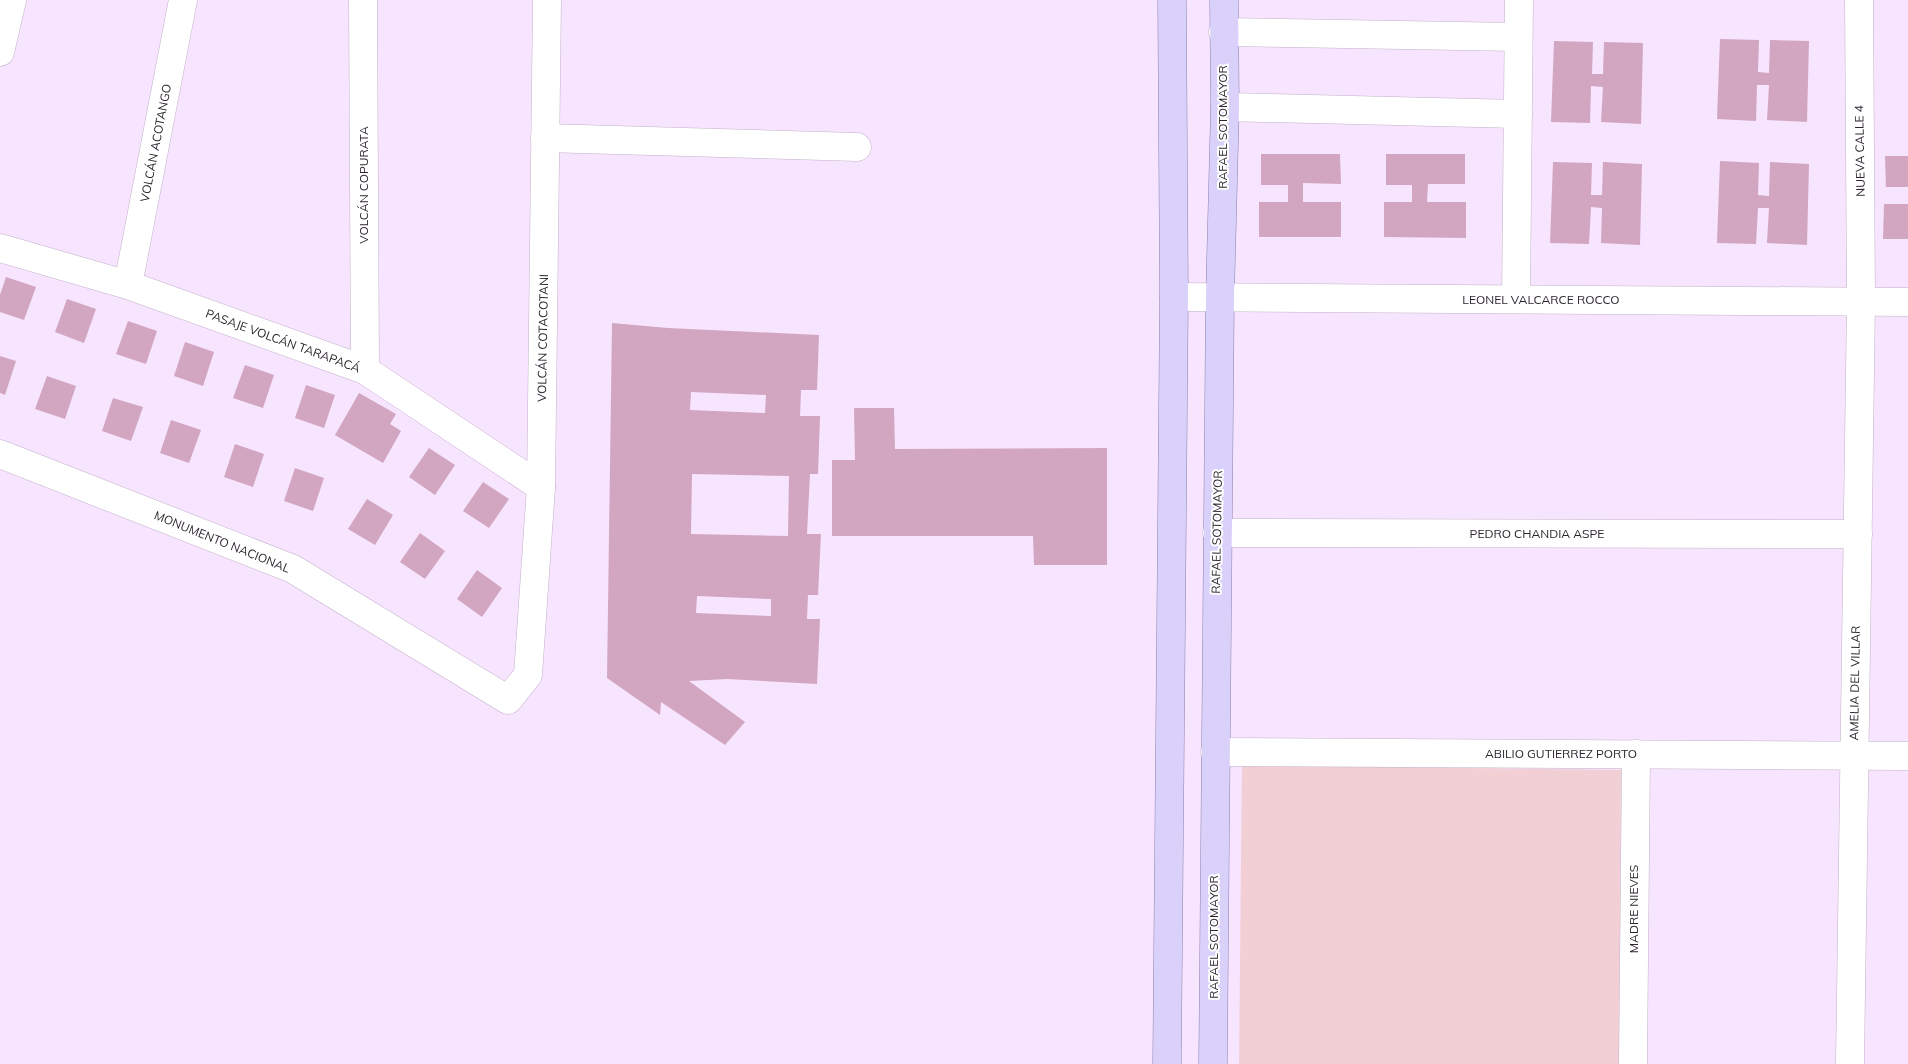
<svg xmlns="http://www.w3.org/2000/svg" width="1908" height="1064" font-family="Mulish,sans-serif">
	<style>
		.green { fill: #f1cfd5 }
		.building { fill: #d2a6c0; fill-rule: evenodd }
		.lines { fill: none; stroke-linecap: round; stroke-linejoin: round }
		.minor-casing { stroke: #c3b1c9; stroke-width: 29 }
		.major-casing { stroke: #8c81b0; stroke-width: 29 }
		.minor { stroke: #fff; stroke-width: 28 }
		.major { stroke: #d9d1fa; stroke-width: 28 }
		.labels { text-anchor: middle; stroke-width: 4; stroke-linejoin: round; paint-order: stroke }
		.street-label { font-size: 12px; fill: #2c252e; stroke: #fff }
	</style>
	<rect width="100%" height="100%" fill="#f7e4fe"/>
	<path class="green" d="M1242,765l379,5 -2,294h-380z"/>
	<g class="building">
		<path d="M1720,39l39,1 -1,32 11,1 1,-33 39,1 -2,81 -40,-2 2,-35h-12l-1,36 -39,-2z"/>
		<path d="M1554,41l39,1 -1,32h11l1,-32 39,1 -2,81 -40,-2 2,-35 -12,-1 -1,37 -39,-1z"/>
		<path d="M1261,154h79l1,30 -38,-1v19h38v35h-82v-35h29v-17h-27z"/>
		<path d="M1386,154h79v30h-37l-1,18h39v36l-82,-1v-35h28v-17h-26z"/>
		<path d="M1885,156h23v31h-22z"/>
		<path d="M1720,161l39,2 -1,32 11,1 1,-34 39,2 -2,81 -40,-2 2,-35h-11l-2,36 -39,-1z"/>
		<path d="M1553,162l39,1 -1,32h11l1,-33 39,2 -2,81 -39,-2 1,-35 -11,-1 -2,37 -39,-1z"/>
		<path d="M1884,204h24v35h-25z"/>
		<path d="M6,277l30,10 -12,33 -24,-8v-17z"/>
		<path d="M67,299l29,10 -12,34 -29,-11z"/>
		<path d="M128,321l29,10 -11,33 -30,-10z"/>
		<path d="M612,323l56,5 151,7 -2,55h-16l-1,26h20l-2,58h-8l-3,60h14l-3,61h-10l-1,24h13l-3,65 -90,-5 -38,2 56,41 -20,23 -64,-43 -1,13 -53,-37zM691,392l75,3 -1,18 -75,-3zM692,474l97,2 -1,60 -97,-2zM697,596l74,3v17l-75,-3z"/>
		<path d="M185,342l29,10 -11,34 -29,-10z"/>
		<path d="M0,356l16,5 -11,34 -5,-2z"/>
		<path d="M245,365l29,10 -11,33 -30,-10z"/>
		<path d="M47,376l29,10 -11,33 -30,-10z"/>
		<path d="M306,385l29,10 -11,33 -29,-10z"/>
		<path d="M359,393l37,21 -6,10 11,7 -18,32 -48,-28z"/>
		<path d="M113,398l30,9 -12,34 -29,-10z"/>
		<path d="M854,408h40l1,41 212,-1v117h-73l-1,-29h-201v-76h23z"/>
		<path d="M171,420l30,10 -12,33 -29,-10z"/>
		<path d="M235,444l29,10 -11,33 -29,-10z"/>
		<path d="M429,448l26,17 -20,30 -26,-18z"/>
		<path d="M295,468l29,10 -11,33 -29,-10z"/>
		<path d="M483,482l26,17 -20,29 -26,-17z"/>
		<path d="M367,499l26,16 -18,30 -27,-16z"/>
		<path d="M420,533l25,18 -20,28 -25,-17z"/>
		<path d="M477,570l25,18 -20,29 -25,-18z"/>
	</g>
	<g class="lines">
		<defs>
			<g id="minor">
				<path d="M363,0l2,370"/>
				<path d="M1223,32l295,5"/>
				<path d="M0,52l12,-52"/>
				<path d="M1225,107l293,7"/>
				<path d="M545,138l312,9"/>
				<path d="M0,248l128,37 237,85 176,117"/>
				<path d="M128,285l55,-285"/>
				<path d="M1174,297l734,5"/>
				<path d="M1516,299l3,-299"/>
				<path d="M0,454l293,115 215,131 20,-25 13,-188 6,-487"/>
				<path d="M1217,533l641,1"/>
				<path d="M1215,752l693,4"/>
				<path d="M1633,1064l3,-310"/>
				<path d="M1850,1064l11,-762 -2,-302"/>
			</g>
			<g id="major">
				<path d="M1167,1064l7,-767 -2,-297"/>
				<path d="M1213,1064l7,-767 5,-190 -1,-107"/>
			</g>
		</defs>
		<use href="#minor" class="minor-casing"/>
		<use href="#major" class="major-casing"/>
		<use href="#minor" class="minor"/>
		<use href="#major" class="major"/>
	</g>
	<g class="labels">
		<g class="street-label">
			<text transform="translate(1223 127) rotate(-90)" y="4">RAFAEL SOTOMAYOR</text>
			<text transform="translate(156 143) rotate(-79)" y="4">VOLCÁN ACOTANGO</text>
			<text transform="translate(1860 151) rotate(-91)" y="4">NUEVA CALLE 4</text>
			<text transform="translate(364 185) rotate(-90)" y="4">VOLCÁN COPURATA</text>
			<text x="1541" y="304">LEONEL VALCARCE ROCCO</text>
			<text transform="translate(543 338) rotate(-89)" y="4">VOLCÁN COTACOTANI</text>
			<text transform="translate(283 341) rotate(20)" y="4">PASAJE VOLCÁN TARAPACÁ</text>
			<text transform="translate(1217 532) rotate(-89)" y="4">RAFAEL SOTOMAYOR</text>
			<text x="1537" y="538">PEDRO CHANDIA ASPE</text>
			<text transform="translate(222 542) rotate(22)" y="4">MONUMENTO NACIONAL</text>
			<text transform="translate(1855 683) rotate(-89)" y="4">AMELIA DEL VILLAR</text>
			<text x="1561" y="758">ABILIO GUTIERREZ PORTO</text>
			<text transform="translate(1634 909) rotate(-90)" y="4">MADRE NIEVES</text>
			<text transform="translate(1214 937) rotate(-90)" y="4">RAFAEL SOTOMAYOR</text>
		</g>
	</g>
</svg>
